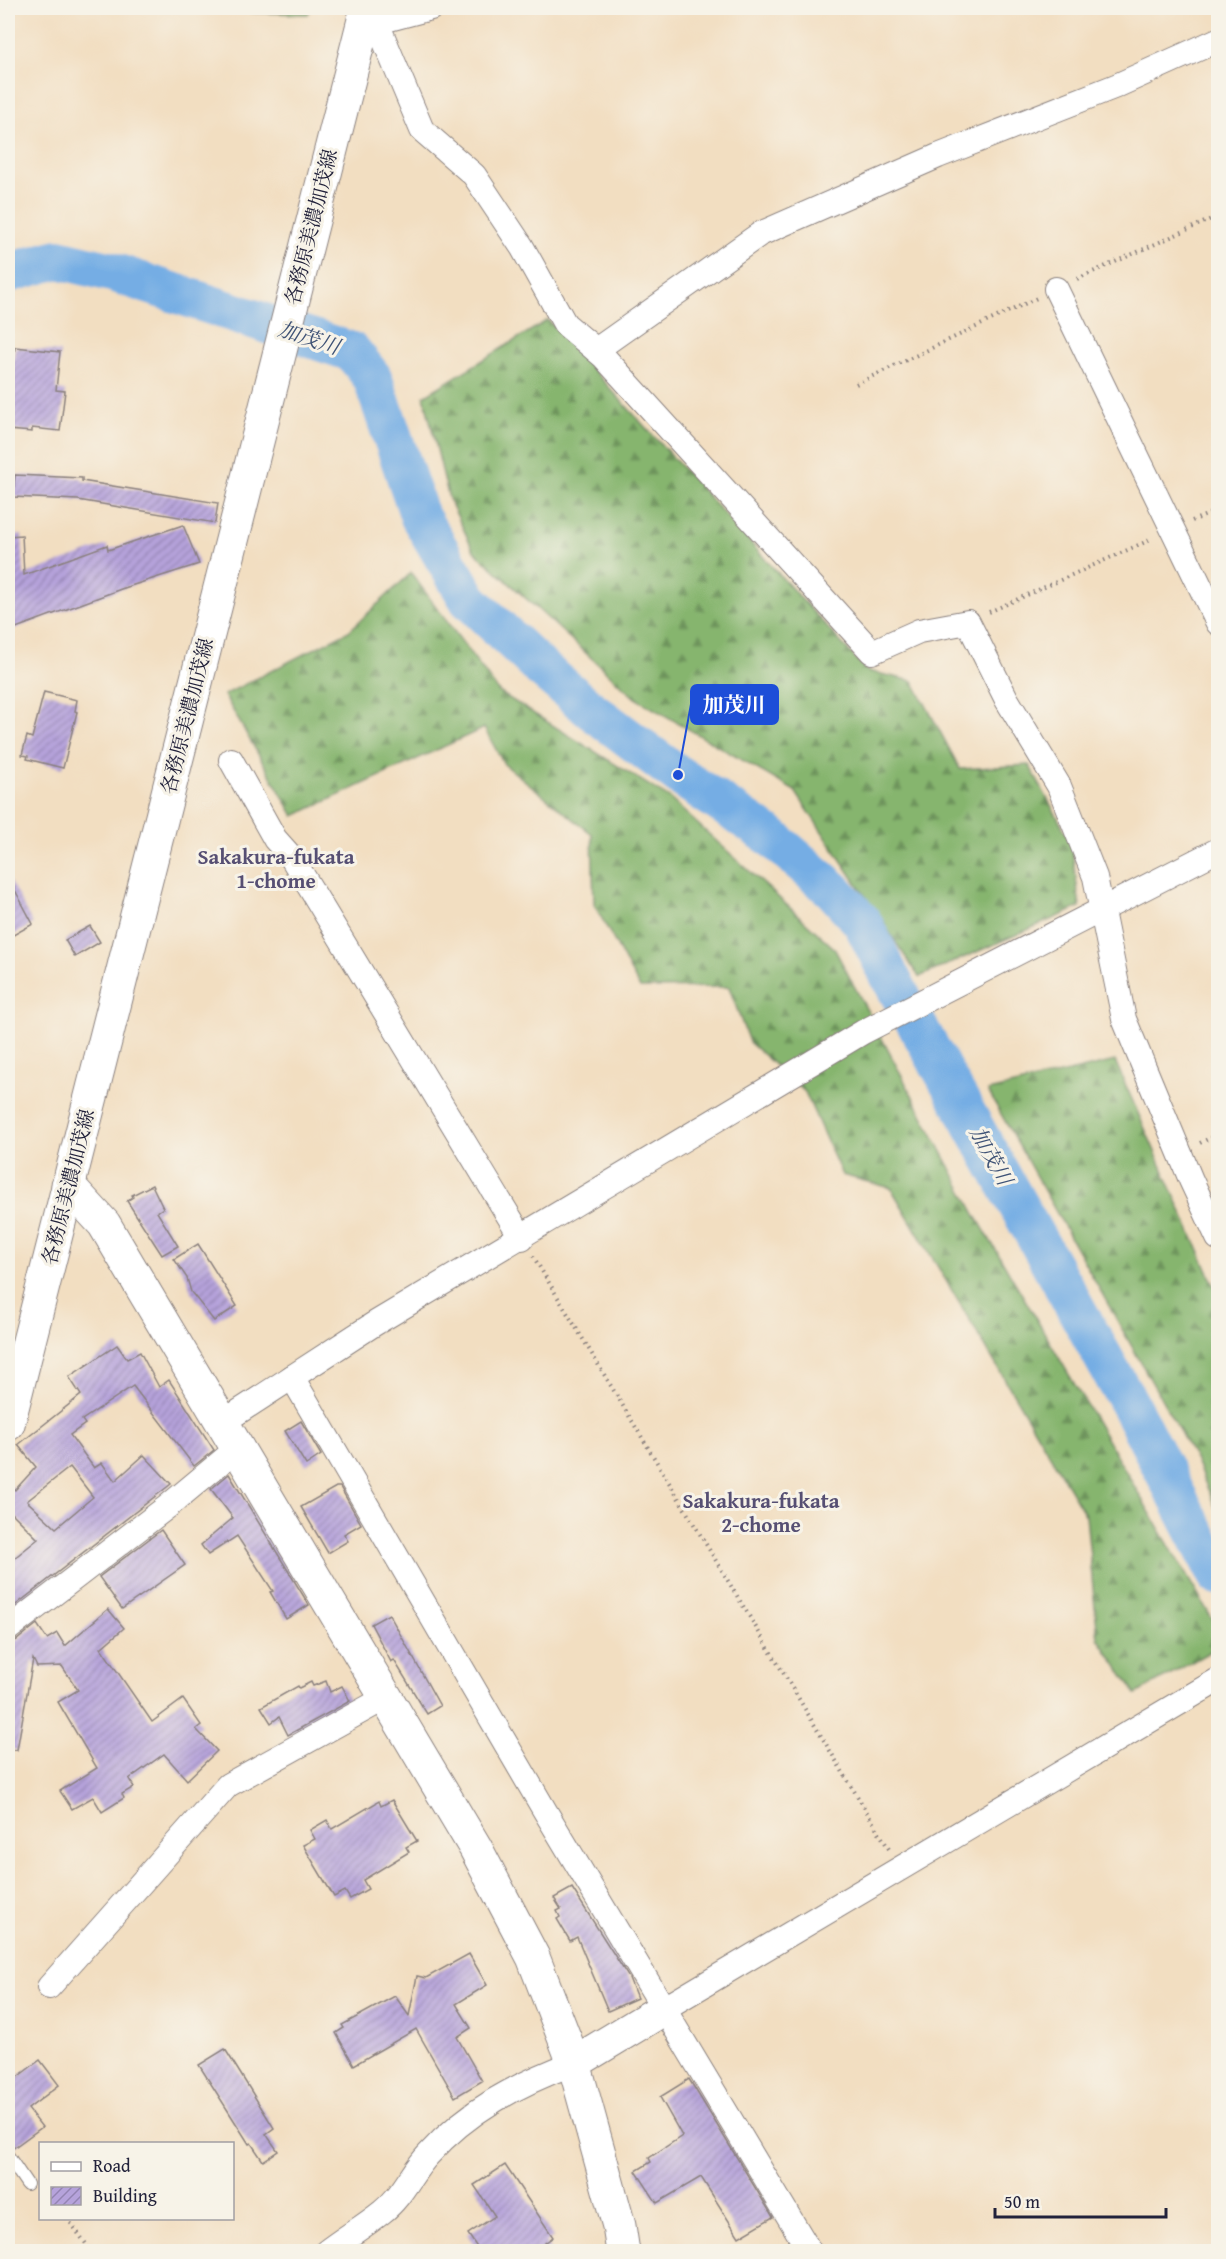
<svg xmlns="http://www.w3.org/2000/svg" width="1226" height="2259" font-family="'Gentium Book Plus','Noto Serif JP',serif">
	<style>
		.forest { fill: url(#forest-firs); stroke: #546c54; stroke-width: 1.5 }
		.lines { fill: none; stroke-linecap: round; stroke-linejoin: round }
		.river { stroke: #75ade4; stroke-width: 40 }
		.building { fill: url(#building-hatch); fill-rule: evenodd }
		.lane-casing { stroke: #8a807e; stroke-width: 14 }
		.street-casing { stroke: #8a807e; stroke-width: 26 }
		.secondary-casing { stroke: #8a807e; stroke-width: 35 }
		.path { stroke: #8a807e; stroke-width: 4; stroke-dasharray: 1.5 4.5; stroke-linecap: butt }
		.lane { stroke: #fff; stroke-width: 12 }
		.street { stroke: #fff; stroke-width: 24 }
		.secondary { stroke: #fff; stroke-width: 33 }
		.labels { text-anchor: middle; stroke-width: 6; stroke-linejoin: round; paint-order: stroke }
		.street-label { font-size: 20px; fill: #22223b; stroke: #f7f3e8 }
		.water-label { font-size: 21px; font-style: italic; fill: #3f5376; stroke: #f7f3e8 }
		.neighbourhood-label { font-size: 21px; font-weight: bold; fill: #564f73; stroke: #f7f3e8 }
		.leader { fill: none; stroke: #1d4ed8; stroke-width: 2 }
		.callout-dot { fill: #1d4ed8; stroke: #f7f3e8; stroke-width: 2 }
		.callout { fill: #1d4ed8; stroke: #1d4ed8; stroke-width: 2 }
		.callout-label { font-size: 21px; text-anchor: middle; font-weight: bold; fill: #fff }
	</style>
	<defs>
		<pattern id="forest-firs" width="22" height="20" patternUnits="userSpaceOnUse" patternTransform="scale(1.5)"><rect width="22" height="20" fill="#86b56e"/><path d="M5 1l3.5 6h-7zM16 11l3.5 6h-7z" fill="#6d935c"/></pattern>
		<pattern id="building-hatch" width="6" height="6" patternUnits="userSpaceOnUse" patternTransform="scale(1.5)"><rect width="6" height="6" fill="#b6a3db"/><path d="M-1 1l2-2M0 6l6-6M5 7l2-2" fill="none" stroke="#9484b3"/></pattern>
	</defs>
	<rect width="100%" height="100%" fill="#f7f3e8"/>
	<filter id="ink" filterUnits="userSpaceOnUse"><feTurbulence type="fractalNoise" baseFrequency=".0167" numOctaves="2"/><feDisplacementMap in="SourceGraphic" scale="12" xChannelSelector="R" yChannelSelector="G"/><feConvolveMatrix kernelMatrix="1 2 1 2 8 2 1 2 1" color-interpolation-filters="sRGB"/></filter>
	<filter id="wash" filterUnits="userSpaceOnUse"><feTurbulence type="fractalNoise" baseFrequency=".008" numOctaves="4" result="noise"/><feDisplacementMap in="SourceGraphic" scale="24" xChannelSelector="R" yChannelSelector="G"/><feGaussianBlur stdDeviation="1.35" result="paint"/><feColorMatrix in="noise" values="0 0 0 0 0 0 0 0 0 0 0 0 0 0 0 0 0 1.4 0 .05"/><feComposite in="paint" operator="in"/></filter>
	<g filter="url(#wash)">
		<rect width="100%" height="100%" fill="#f2dec1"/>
		<g class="forest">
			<path d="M107,8h205l-4,6z"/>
			<path d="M548,320l319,351 46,10 47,88 69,-4 42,77 9,65 -161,70 -124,-186 -160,-93 -161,-147 -25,-52 -25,-103z"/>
			<path d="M411,573l88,119 169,105 166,151 142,268 242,413v18l-82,47 -38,-56 -12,-122 -195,-328 -49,-13 -37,-83 -56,-50 -20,-55 -89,1 -46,-84 -2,-70 -88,-70 -20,-36 -190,88 -70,-121 125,-64z"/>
			<path d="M1115,1061l103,233v219l-24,-56 -206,-366z"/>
		</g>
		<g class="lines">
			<path class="river" d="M8,273l50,-14 54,13 240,80 20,25 48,140 49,83 72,68 54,45 83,62 92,61 63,54 29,32 27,53 242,432 87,169"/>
		</g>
		<g id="blocks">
			<g class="building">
				<path d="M15,347l45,5 -4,38 9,1 -5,40 -28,-3v4l-24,-2v-30z"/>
				<path d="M15,475l67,3v3l136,22 -3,20 -137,-23 -65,-3z"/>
				<path d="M183,525l16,39 -78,25 -113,42v-95l14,-1 2,40 83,-30 1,5z"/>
				<path d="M44,692l33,8 -2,11 2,1 -14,56 -36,-9 1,-3 -6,-1 5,-19 5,2z"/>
				<path d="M8,877l25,47 -25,14z"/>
				<path d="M90,926l10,16 -25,15 -10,-17z"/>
				<path d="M152,1185l11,23 -6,4 21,34 -16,9 -35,-54 6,-4 -1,-2z"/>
				<path d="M198,1244l39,62 -23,15 -23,-29 -4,-14 -13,-19z"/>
				<path d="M117,1345l10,14 13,-7 19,35 10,-7 45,70 -20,16 -61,-80 -51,34 3,4 -15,11 24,33 8,-5 13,18 29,-26 27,29 -163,127v-48l30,-24 -26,-26 -4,4v-34l7,7 21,-23 -18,-22 63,-50 -12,-18zM70,1467l23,30 -37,31 -29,-27z"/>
				<path d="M301,1421l20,34 -15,10 -21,-34z"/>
				<path d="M229,1474l80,131 -23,14 -16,-27 3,-1 -36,-55 -29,19 -7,-10 32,-27 -22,-29z"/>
				<path d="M336,1487h4l21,37 -17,10 4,7 -20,12 -27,-46z"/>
				<path d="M161,1530l24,35 -63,44 -23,-32z"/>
				<path d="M108,1609l16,19 -23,20 51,74 31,-23 18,26 -5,4 21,22 -30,29 -23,-26 -35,25 5,8 -12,7 2,4 -22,14 -9,-15 -21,12 -12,-18 37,-23 -39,-66 20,-12 -16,-24 -25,1 -4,-8 -16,91 -9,-1v-106l9,-3 20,-16 10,15 10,-6 8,13z"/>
				<path d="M389,1614l51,92 -13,8 -33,-54 -3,2 -20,-38z"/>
				<path d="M326,1681l4,11 12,-6 8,15 -62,34 -9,-18 -8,6 -10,-16 37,-21 1,2 12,-6 2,4z"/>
				<path d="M392,1800l25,41 -11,6 3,5 -46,28 5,9 -18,10 -5,-8 -11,6 -31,-52 12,-6 -5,-9 17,-10 5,9 47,-28 2,5z"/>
				<path d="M572,1888l57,90 8,20 -29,13 -31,-74 -7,4 -13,-22 3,-2 -3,-6 4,-2 -7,-11z"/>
				<path d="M469,1954l18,31 -31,19 15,24 -14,9 25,44 -27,16 -39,-68 -62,36 -18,-32 8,-5 -2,-3 53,-29 14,20 8,-40 9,2z"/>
				<path d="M225,2049l49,79 -8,6 12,17 -15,10 -12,-18 -2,1 -50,-79z"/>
				<path d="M40,2060l19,25 -31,24 14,18 -30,22 -4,-1v-64z"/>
				<path d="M689,2079l84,138 -34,20 -38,-60 -44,26 -21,-32 15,-9 -2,-4 33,-22 -22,-39z"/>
				<path d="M505,2165l48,72 -8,6 6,9h-71l-12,-18 27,-18 -21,-31z"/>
			</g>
		</g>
	</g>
	<g filter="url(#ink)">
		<use href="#blocks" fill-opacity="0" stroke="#8a807e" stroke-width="1.5"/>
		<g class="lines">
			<defs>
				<path id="lane" d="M8,2156l19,28"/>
				<g id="street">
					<path d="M377,23l45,107 52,45 48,72 43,77 38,32 269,296 47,-21 49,-9 39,78 52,86 36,91 29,142 67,161 27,58"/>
					<path d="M363,26l68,-18"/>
					<path d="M1056,289l162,334"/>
					<path d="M596,350l164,-116 178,-78 178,-70 102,-46"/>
					<path d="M231,760l44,79 17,19 230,380"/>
					<path d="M292,1377l253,434 265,441"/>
					<path d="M223,1422l151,-98 489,-292 355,-182"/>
					<path d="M8,1629l159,-122 72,-60"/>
					<path d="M49,1987l179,-202 159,-88"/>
					<path d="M665,2008l553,-328"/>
					<path d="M326,2252c18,-14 39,-26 56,-40 21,-16 29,-39 46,-57 40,-45 90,-71 146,-92"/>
				</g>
				<g id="secondary">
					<path d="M68,1185l36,39 371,623 58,110 41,106 45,163 4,26"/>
					<path d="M8,1424l359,-1416"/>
					<path d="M574,2063l91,-55"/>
				</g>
			</defs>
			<use href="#lane" class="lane-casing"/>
			<use href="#street" class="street-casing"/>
			<use href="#secondary" class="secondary-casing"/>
			<g class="path">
				<path d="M1077,279l141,-63"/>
				<path d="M856,384l181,-86"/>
				<path d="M1192,521l26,-11"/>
				<path d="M989,612l163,-73"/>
				<path d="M1200,1143l18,-9"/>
				<path d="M533,1256l356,593"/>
				<path d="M67,2218l25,34"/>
			</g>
			<use href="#lane" class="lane"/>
			<use href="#street" class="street"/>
			<use href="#secondary" class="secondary"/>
		</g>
	</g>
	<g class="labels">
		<g class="street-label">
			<text transform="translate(311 227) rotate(-76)" y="7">各務原美濃加茂線</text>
			<text transform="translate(187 716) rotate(-76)" y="7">各務原美濃加茂線</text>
			<text transform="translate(68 1187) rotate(-76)" y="7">各務原美濃加茂線</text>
		</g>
		<g class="water-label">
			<text transform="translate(309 338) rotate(18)" y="7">加茂川</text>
			<text transform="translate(991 1156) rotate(61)" y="7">加茂川</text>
		</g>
		<g class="neighbourhood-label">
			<text x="276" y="864">Sakakura-fukata<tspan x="276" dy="24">1-chome</tspan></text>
			<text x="761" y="1508">Sakakura-fukata<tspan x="761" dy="24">2-chome</tspan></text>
		</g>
	</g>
	<path class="leader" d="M678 775L691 704"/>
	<circle class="callout-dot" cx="678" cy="775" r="6"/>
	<rect class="callout" x="691" y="685" width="87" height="39" rx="6"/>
	<g class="callout-label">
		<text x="734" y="712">加茂川</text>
	</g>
	<rect width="1226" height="2259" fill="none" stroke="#f7f3e8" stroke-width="30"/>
	<rect x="39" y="2142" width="195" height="78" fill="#f7f3e8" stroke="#a29fa3" stroke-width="1.5"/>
	<rect x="51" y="2162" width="30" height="9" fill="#ffffff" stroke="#a29fa3" stroke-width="1.5"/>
	<text x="93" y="2172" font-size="18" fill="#22223b">Road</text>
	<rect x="51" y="2187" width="30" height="18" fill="url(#building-hatch)" stroke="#a29fa3" stroke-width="1.5"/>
	<text x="93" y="2202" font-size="18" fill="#22223b">Building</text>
	<path d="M995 2208v9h171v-9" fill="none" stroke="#22223b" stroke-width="3"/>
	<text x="1004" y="2208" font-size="18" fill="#22223b" stroke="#f7f3e8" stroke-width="4.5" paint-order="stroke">50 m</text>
</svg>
